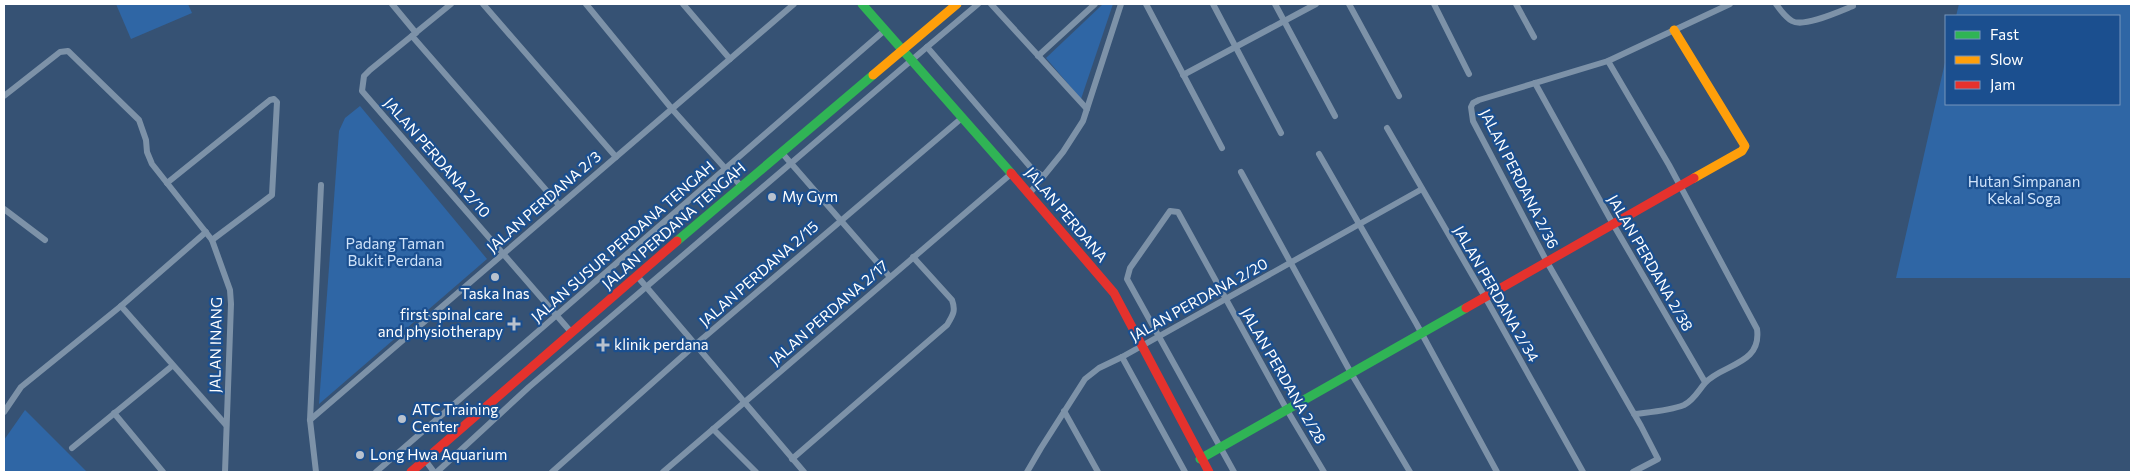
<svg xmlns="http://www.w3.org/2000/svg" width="2135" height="476" font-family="Commissioner,sans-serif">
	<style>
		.green { fill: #2f66a5 }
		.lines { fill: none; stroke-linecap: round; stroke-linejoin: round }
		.street { stroke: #7d92a8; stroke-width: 6 }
		.fast { stroke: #30b455; stroke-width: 9 }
		.slow { stroke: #ff9f0a; stroke-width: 9 }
		.jam { stroke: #e5322d; stroke-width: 9 }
		.poi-dot { fill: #b9c2ce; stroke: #1b4f8f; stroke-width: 2 }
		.labels { text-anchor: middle; stroke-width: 4.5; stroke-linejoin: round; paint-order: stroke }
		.street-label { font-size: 15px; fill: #fff; stroke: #1b4f8f }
		.park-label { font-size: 15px; fill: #cfe3fa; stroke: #1b4f8f }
		.poi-label { font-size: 15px; fill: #fff; stroke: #1b4f8f; text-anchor: start }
	</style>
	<rect width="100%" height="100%" fill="#365274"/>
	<g class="green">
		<path d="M116,4h72l4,9 -61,26z"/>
		<path d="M1103,4h10l-32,95 -35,-41z"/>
		<path d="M1959,4h172v274h-235l50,-220v46h173v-88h-163z"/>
		<path d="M360,106l127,153 -168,145 20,-273 6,-13z"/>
		<path d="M25,410l62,62h-83v-32z"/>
	</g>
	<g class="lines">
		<g class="street">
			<path d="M392,4l24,29"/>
			<path d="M451,4l-81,66 -6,6 -2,15 209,241"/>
			<path d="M483,4l133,153"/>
			<path d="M586,4l86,105 69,77"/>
			<path d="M683,4l47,55"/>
			<path d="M978,4l-51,43 106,123 10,6"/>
			<path d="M991,4l96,105"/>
			<path d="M1146,4l76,144"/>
			<path d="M1213,4l68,129"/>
			<path d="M1275,4l60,112"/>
			<path d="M1349,4l50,92"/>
			<path d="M1434,4l35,70"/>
			<path d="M1516,4l18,33"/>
			<path d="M1776,4c5,7 9,13 16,17 12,7 48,-10 61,-15"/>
			<path d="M412,36l147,169"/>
			<path d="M1038,56l57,-52"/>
			<path d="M1608,61l61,104 88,164c5,36 -35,35 -52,54 -7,8 -11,17 -21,22 -15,6 -34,7 -50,9"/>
			<path d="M1183,75l133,-71"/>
			<path d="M1535,83l78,141 92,158"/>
			<path d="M4,96l56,-44 8,-1 71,69 7,20 1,12 5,12 60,76 18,50 1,14 -6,168"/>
			<path d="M1387,128l98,169 98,175"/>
			<path d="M782,153l108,124"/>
			<path d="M1319,154l97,169 81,149"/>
			<path d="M1241,172l110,201 59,99"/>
			<path d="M167,183l103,-83 4,-1 3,3 -5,93 -60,45"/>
			<path d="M1029,194l34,-42 20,-31 38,-117"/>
			<path d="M4,209l41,31"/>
			<path d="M637,276l167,196"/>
			<path d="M121,306l105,119"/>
			<path d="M1122,357l63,115"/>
			<path d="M1064,411l34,61"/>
			<path d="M4,412l17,-25 100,-81 85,-74"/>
			<path d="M114,413l49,59"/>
			<path d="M310,420l484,-416"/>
			<path d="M713,429l43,43"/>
			<path d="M72,448l100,-82"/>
			<path d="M792,459l155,-134c6,-10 9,-14 5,-25l-39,-43"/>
			<path d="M425,460l9,12"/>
			<path d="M316,472l-6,-52 11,-235"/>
			<path d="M376,472l509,-442"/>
			<path d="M437,472l92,-85 398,-340"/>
			<path d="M552,472l143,-127 268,-228"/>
			<path d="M663,472l349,-299"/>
			<path d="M1027,472l14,-24 44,-69 14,-11 23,-11 300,-168"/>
			<path d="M1234,472l-107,-193 3,-11 40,-57 8,1 109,198 37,62"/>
			<path d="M1633,472l25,-13 -17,-33 -94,-164 -74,-141 -2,-14 2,-4 6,-3 129,-39 122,-57"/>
		</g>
		<g class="fast">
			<path d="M862,4l149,169"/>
			<path d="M677,241l196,-166"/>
			<path d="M1200,459l266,-151"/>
		</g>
		<g class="slow">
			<path d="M1674,30l71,116 -3,5 -48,27"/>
			<path d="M873,75l84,-71"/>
		</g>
		<g class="jam">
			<path d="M1011,173l103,120 95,179"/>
			<path d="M1466,308l228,-130"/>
			<path d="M411,472l266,-231"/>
		</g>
	</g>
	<g class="poi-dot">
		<circle cx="772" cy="197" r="5"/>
		<circle cx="495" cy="277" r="5"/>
		<path d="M511.5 316.5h5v5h5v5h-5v5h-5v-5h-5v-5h5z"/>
		<path d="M600.5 337.5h5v5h5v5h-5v5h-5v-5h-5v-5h5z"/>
		<circle cx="402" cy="419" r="5"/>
		<circle cx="360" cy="455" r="5"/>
	</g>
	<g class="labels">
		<g class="street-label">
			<text transform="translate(437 158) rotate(49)" y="5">JALAN PERDANA 2/10</text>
			<text transform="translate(1519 179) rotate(63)" y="5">JALAN PERDANA 2/36</text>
			<text transform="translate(544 202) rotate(-41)" y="5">JALAN PERDANA 2/3</text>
			<text transform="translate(1066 215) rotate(50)" y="5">JALAN PERDANA</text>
			<text transform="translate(674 226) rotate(-41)" y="5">JALAN PERDANA TENGAH</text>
			<text transform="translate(623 242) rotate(-41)" y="5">JALAN SUSUR PERDANA TENGAH</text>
			<text transform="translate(1650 263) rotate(60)" y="5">JALAN PERDANA 2/38</text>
			<text transform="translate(759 274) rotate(-41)" y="5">JALAN PERDANA 2/15</text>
			<text transform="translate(1496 294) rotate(60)" y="5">JALAN PERDANA 2/34</text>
			<text transform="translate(1199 300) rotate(-29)" y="5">JALAN PERDANA 2/20</text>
			<text transform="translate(829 313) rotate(-41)" y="5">JALAN PERDANA 2/17</text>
			<text transform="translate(216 345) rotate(-89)" y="5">JALAN INANG</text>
			<text transform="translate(1283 376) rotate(60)" y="5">JALAN PERDANA 2/28</text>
		</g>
		<g class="park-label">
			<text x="2024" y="187">Hutan Simpanan<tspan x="2024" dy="17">Kekal Soga</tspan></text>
			<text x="395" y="249">Padang Taman<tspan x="395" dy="17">Bukit Perdana</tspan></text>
		</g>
		<g class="poi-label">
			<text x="782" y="202">My Gym</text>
			<text x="495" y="299" text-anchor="middle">Taska Inas</text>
			<text x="503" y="320" text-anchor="end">first spinal care<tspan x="503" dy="17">and physiotherapy</tspan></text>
			<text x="614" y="350">klinik perdana</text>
			<text x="412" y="415">ATC Training<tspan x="412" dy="17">Center</tspan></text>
			<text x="370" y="460">Long Hwa Aquarium</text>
		</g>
	</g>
	<rect width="2135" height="476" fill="none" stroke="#ffffff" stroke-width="10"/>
	<rect x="1945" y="15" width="175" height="90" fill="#1b4f8f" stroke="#7695bc"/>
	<rect x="1955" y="31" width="25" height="8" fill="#30b455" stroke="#7695bc"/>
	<text x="1990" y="40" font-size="15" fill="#ffffff">Fast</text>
	<rect x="1955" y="56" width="25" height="8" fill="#ff9f0a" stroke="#7695bc"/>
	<text x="1990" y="65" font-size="15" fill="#ffffff">Slow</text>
	<rect x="1955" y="81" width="25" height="8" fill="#e5322d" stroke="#7695bc"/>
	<text x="1990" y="90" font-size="15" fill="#ffffff">Jam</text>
</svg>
